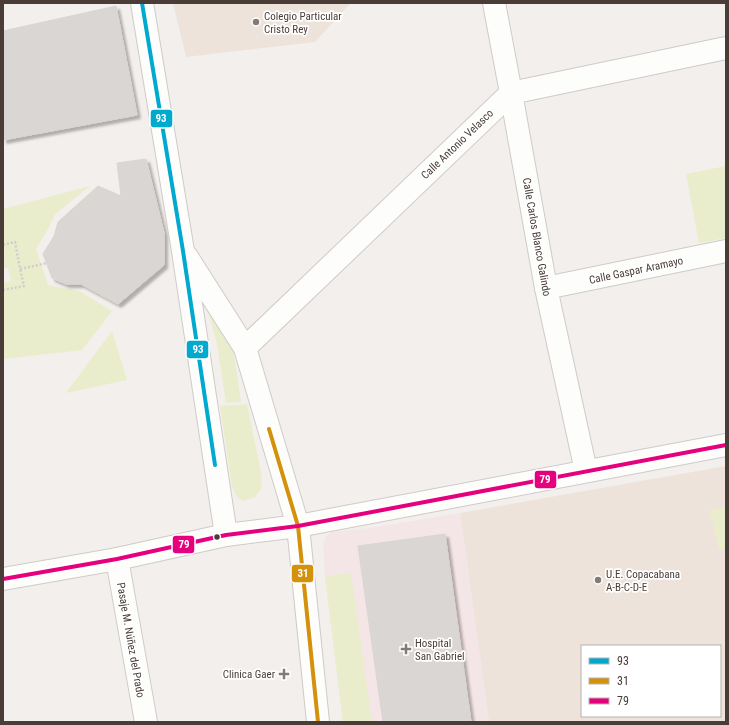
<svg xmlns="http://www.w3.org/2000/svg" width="729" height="725" font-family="'Roboto Condensed',sans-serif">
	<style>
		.education { fill: #ede3db; fill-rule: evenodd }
		.medical { fill: #f4e5e6 }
		.green { fill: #eaedcc }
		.building { fill: #dad6d3; stroke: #dbd5d2; filter: url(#shadow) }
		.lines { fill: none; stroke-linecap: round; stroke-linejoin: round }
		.minor-casing { stroke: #cfcbc8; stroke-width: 24 }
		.path { stroke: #d2cdca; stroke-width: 2.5; stroke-dasharray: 2 2; stroke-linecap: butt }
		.minor { stroke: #fdfdfc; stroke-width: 22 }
		.bus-1-casing { stroke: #fff; stroke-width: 7 }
		.bus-2-casing { stroke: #fff; stroke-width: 7 }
		.bus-3-casing { stroke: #fff; stroke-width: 7 }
		.bus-1 { stroke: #00a9ce; stroke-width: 4 }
		.bus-2 { stroke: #d4910b; stroke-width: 4 }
		.bus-3 { stroke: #e5007d; stroke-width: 4 }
		.poi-dot { fill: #857b76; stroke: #fff; stroke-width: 1.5 }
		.bus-dot { fill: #4a3d37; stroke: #fff; stroke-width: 1.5 }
		.labels { text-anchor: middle; stroke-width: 3.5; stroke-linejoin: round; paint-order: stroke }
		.poi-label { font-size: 11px; fill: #4a3d37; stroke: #fff; text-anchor: start }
		.street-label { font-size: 11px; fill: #4a3d37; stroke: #fff }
		.line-badge { stroke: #fff; stroke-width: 1.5 }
		.badge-label { font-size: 11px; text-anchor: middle; font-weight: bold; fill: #fff }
	</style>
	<defs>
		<filter id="shadow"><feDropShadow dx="3.5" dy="3.5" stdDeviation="1" flood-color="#0004"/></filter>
	</defs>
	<rect width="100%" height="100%" fill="#f2efec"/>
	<g class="education">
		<path d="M173,3h178l-36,39 -129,15z"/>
		<path d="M726,466v256h-237l-29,-209zM582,646h138v70h-138z"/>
	</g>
	<path class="medical" d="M460,513l29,209h-146l-18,-146 -2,-33 3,-6 6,-5 39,-4z"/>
	<g class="green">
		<path d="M726,166v72l-27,5 -13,-69z"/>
		<path d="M90,186l-35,28 -7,15 -12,20 12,36 31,6 33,20 -30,39 -79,9v-76l8,-2 -3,-13 -5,1v-13h2l-2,-9v-38z"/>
		<path d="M204,295l28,46 9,61 -15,1 -9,-59z"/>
		<path d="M112,331l15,49 -61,13z"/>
		<path d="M247,404l15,73 -1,12 -6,8 -11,4 -7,-4 -5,-11 -12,-80z"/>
		<path d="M726,507v41l-7,2 -9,-39z"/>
		<path d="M351,573l21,149h-29l-18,-146z"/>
	</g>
	<g class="building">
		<path d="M116,6l21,109 -134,25v-109z"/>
		<path d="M146,159l18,74v32l-46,39 -37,-20h-15l-14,-6 -9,-24 11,-18 4,-14 40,-36 23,10 -4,-33z"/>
		<path d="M445,534l26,188h-88l-25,-176z"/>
	</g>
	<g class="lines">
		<defs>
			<g id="minor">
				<path d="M142,3l41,248 43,284"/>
				<path d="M494,3l17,90 35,195 40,183"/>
				<path d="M187,257l58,91 53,178 20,196"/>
				<path d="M546,288l180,-37"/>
				<path d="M245,348l266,-255 215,-45"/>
				<path d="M117,559l29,163"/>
				<path d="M3,579l114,-20 109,-24 72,-9 428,-81"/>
			</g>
		</defs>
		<use href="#minor" class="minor-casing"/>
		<g class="path">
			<path d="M3,245l12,-3 5,27 27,-6"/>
			<path d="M3,290l21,-4 -4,-17"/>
		</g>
		<use href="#minor" class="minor"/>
		<defs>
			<path id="bus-1" d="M142,3l41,248 32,214"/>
			<path id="bus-2" d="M269,429l29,97 20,196"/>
			<path id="bus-3" d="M3,579l114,-20 109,-24 72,-9 428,-81"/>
		</defs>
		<use href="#bus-1" class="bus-1-casing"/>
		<use href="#bus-2" class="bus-2-casing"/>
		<use href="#bus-3" class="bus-3-casing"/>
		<use href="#bus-1" class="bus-1"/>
		<use href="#bus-2" class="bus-2"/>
		<use href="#bus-3" class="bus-3"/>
	</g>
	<g class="poi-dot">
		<circle cx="256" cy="22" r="4"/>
		<circle cx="598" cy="580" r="4"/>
		<path d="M404 643h4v4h4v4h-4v4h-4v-4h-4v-4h4z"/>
		<path d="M282 668h4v4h4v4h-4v4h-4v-4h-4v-4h4z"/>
	</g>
	<circle class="bus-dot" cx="217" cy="537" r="3.5"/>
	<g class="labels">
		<g class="poi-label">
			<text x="264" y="20">Colegio Particular<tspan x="264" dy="13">Cristo Rey</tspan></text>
			<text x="606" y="578">U.E. Copacabana<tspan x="606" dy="13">A-B-C-D-E</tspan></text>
			<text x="415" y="647">Hospital<tspan x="415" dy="13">San Gabriel</tspan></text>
			<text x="275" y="678" text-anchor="end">Clinica Gaer</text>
		</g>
		<g class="street-label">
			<text transform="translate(457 144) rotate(-44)" y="4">Calle Antonio Velasco</text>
			<text transform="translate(537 237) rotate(80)" y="4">Calle Carlos Blanco Galindo</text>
			<text transform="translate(636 270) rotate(-12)" y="4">Calle Gaspar Aramayo</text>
			<text transform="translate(131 640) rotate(80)" y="4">Pasaje M. Núñez del Prado</text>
		</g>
	</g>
	<g class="line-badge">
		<rect x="150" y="109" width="23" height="19" rx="4" fill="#00a9ce"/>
		<rect x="186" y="340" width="23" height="19" rx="4" fill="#00a9ce"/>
		<rect x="534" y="470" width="23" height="19" rx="4" fill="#e5007d"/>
		<rect x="172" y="535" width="23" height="19" rx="4" fill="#e5007d"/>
		<rect x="291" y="564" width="23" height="19" rx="4" fill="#d4910b"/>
	</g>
	<g class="badge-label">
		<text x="161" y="122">93</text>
		<text x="198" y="353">93</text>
		<text x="545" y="483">79</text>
		<text x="184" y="548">79</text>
		<text x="303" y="577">31</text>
	</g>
	<rect width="729" height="725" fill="none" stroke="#4a3d37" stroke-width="8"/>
	<rect x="581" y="645" width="140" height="72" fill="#ffffff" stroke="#b7b1af"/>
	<rect x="589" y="658" width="20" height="6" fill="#00a9ce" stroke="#b7b1af"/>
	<text x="617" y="665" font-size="12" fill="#4a3d37">93</text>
	<rect x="589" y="678" width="20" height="6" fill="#d4910b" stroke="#b7b1af"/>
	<text x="617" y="685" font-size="12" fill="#4a3d37">31</text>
	<rect x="589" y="698" width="20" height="6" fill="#e5007d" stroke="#b7b1af"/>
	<text x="617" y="705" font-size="12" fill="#4a3d37">79</text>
</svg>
